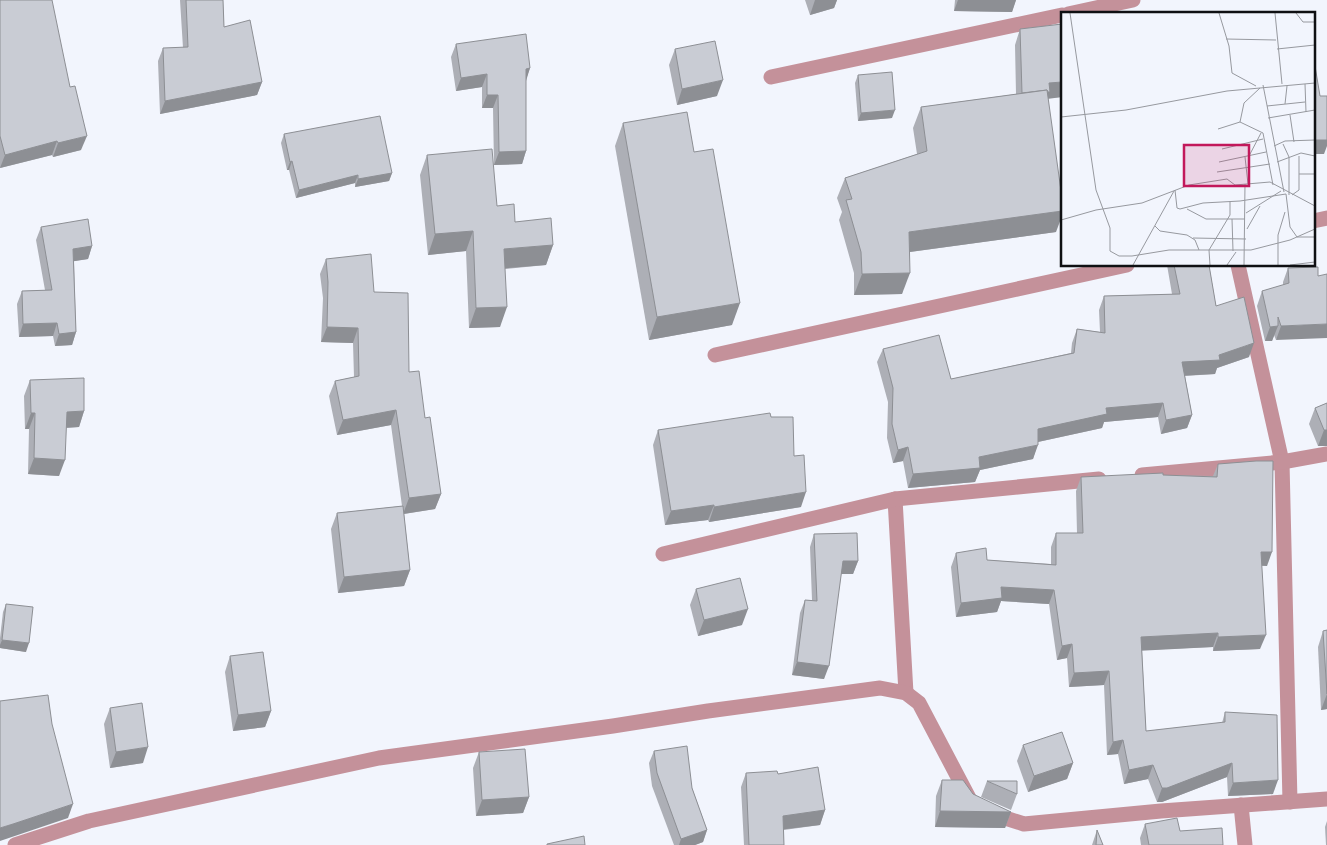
<svg xmlns="http://www.w3.org/2000/svg" width="1327" height="845" font-family="Karla,sans-serif">
	<style>
		.lines { fill: none; stroke-linecap: round; stroke-linejoin: round }
		.street { stroke: #c4919a; stroke-width: 15 }
		.wall { fill: #adafb6 }
		.shaded-wall { fill: #8d8f94 }
		.building { fill: #c9ccd4; stroke: #8d8f94 }
		.inset-road { fill: none; stroke: #97999f; stroke-width: 1 }
		.view { fill: #c2185b; fill-opacity: 0.15; stroke: #c2185b; stroke-width: 2.5 }
		.inset-edge { fill: none; stroke: #0f1013; stroke-width: 2.5 }
	</style>
	<rect width="100%" height="100%" fill="#f2f5fd"/>
	<g class="lines">
		<g class="street">
			<path d="M1068,14l65,-14"/>
			<path d="M771,77l291,-62"/>
			<path d="M1313,221l14,-3"/>
			<path d="M1238,265l44,197 8,340"/>
			<path d="M715,355l412,-90"/>
			<path d="M1142,475l140,-13 45,-8"/>
			<path d="M895,499l11,194"/>
			<path d="M663,554l232,-55 204,-20"/>
			<path d="M1241,805l4,40"/>
			<path d="M990,812l9,4 25,8 137,-13 166,-12"/>
			<path d="M15,845l74,-24 290,-63 234,-32 95,-15 172,-23 26,5 13,10 50,95"/>
		</g>
	</g>
	<g class="wall">
		<path d="M0,0l81,150 -28,7 -1,-2 -52,13z"/>
		<path d="M180,0h43l1,27 38,55 -5,13 -97,19 -2,-53 5,-13h20z"/>
		<path d="M805,0h32l-3,8 -24,7z"/>
		<path d="M955,0h61l-4,12 -58,-1z"/>
		<path d="M1062,24v73l-14,1 8,134 -146,20 -8,42 -48,1v-22l-15,-53 3,-8 -5,-14 8,-20 72,-24 -4,-26 8,-21 95,-13 -1,-49 5,-16z"/>
		<path d="M456,44l74,24 -4,11v72l-4,13 -28,1 -1,-57h-11v-21l-26,4 -5,-34z"/>
		<path d="M675,49l42,47 -40,9 -8,-40z"/>
		<path d="M858,75l34,43 -34,3 -3,-38z"/>
		<path d="M623,123l71,29 38,173 -83,15 -34,-194z"/>
		<path d="M284,134l108,39 -3,8 -34,6v-4l-59,15 -7,-28h-2l-6,-27z"/>
		<path d="M427,155l70,51 18,16 38,23 -7,20 -41,4 -5,58 -31,1 -3,-77 -38,4 -8,-80z"/>
		<path d="M41,227l51,19 -4,13 -14,2 2,71 -4,13 -17,1 -2,-10 -34,1 -2,-33 5,-13 23,-1 -9,-50z"/>
		<path d="M326,259l48,33 35,80 16,46 16,76 -6,15 -31,5 6,56 -6,16 -66,7 -7,-64 6,-16 65,-7 -11,-81 -54,10 -8,-39 6,-15 19,-4 -1,-34 -32,-1 2,-44 -3,-24z"/>
		<path d="M1167,265h42l7,41 33,51 -32,11 -2,6 -30,2 7,39 -5,13 -26,6 -3,-17 -54,5 -2,6 -64,14 -5,17 -53,11 -5,12 -67,6 -5,-27 -10,2 -6,-25 1,-36 -11,-40 6,-13 68,30 120,-26 1,-10 5,-14 23,3 -1,-22 5,-14 68,-2z"/>
		<path d="M1318,267l-42,73 -2,-5 -2,6h-7l-8,-35 5,-15 21,-6v-3l5,-14z"/>
		<path d="M30,380l54,31 -5,16 -13,1 -7,48 -31,-2 1,-45h-4l-1,-33z"/>
		<path d="M1327,403v43h-9l-9,-22 6,-16z"/>
		<path d="M771,417l23,39 7,51 -92,15 -1,-2 -43,5 -12,-80 5,-15z"/>
		<path d="M1218,464l49,102h-5l-2,83 -47,2v-4l-71,3 4,81 76,-8 3,-11 48,82 -45,2 -1,-19 -65,25h-5l-9,-23 -24,5 -6,-30 -11,1 -3,-70 -35,2 -2,-29 -10,2 -8,-56 -48,-3 -4,11 -41,5 -5,-50 5,-14 31,7 64,4v-17l5,-14h21l-1,-42 5,-14 82,-2 50,1z"/>
		<path d="M814,534l44,27 -5,13h-12l-17,105 -32,-4 8,-62 5,-13h7l-2,-53z"/>
		<path d="M696,589l46,36 -44,11 -8,-31z"/>
		<path d="M6,604l20,48 -26,-4v-10l3,-26z"/>
		<path d="M1327,630v79l-6,1 -3,-63 5,-16z"/>
		<path d="M230,656l41,55 -6,16 -32,4 -8,-59z"/>
		<path d="M110,708l33,55 -33,5 -6,-44z"/>
		<path d="M1023,745l50,18 -6,16 -39,13 -11,-31z"/>
		<path d="M654,751l38,37 15,42 -4,12 -8,3h-21l-22,-59 -3,-23z"/>
		<path d="M479,752l50,45 -6,16 -47,3 -3,-48z"/>
		<path d="M746,773l32,1 47,36 -5,15 -36,5v15h-40l-3,-58z"/>
		<path d="M942,780l69,32 -6,16 -70,-1 1,-31z"/>
		<path d="M987,781l30,13 -6,16 -30,-13z"/>
		<path d="M1327,821v24h-1l-1,-18z"/>
		<path d="M1145,824l35,7 43,14h-82l-1,-7z"/>
		<path d="M1097,830l6,15h-11z"/>
	</g>
	<g class="shaded-wall">
		<path d="M815,0h22l-3,8 -24,7z"/>
		<path d="M958,0h58l-4,12 -58,-1z"/>
		<path d="M530,68l-4,13v-12z"/>
		<path d="M487,74l-5,13 -26,4 5,-13z"/>
		<path d="M723,80l-6,16 -40,9 5,-16z"/>
		<path d="M262,82l-5,13 -97,19 5,-13z"/>
		<path d="M1062,82v15l-15,2 -3,9 5,-25z"/>
		<path d="M487,95h11l-5,13h-11z"/>
		<path d="M895,110l-3,8 -34,3 3,-8z"/>
		<path d="M87,136l-6,14 -28,7 5,-14z"/>
		<path d="M1313,140h14v6l-3,8h-11z"/>
		<path d="M57,141l-5,14 -52,13 5,-13z"/>
		<path d="M526,151l-4,13 -28,1 5,-13z"/>
		<path d="M292,161l-3,9h-2l3,-8z"/>
		<path d="M392,173l-3,8 -34,6 3,-8z"/>
		<path d="M358,175l-3,8 -59,15 3,-8z"/>
		<path d="M1062,211v5l-6,16 -154,21 7,-21z"/>
		<path d="M473,231l-7,20 -38,4 7,-21z"/>
		<path d="M553,245l-7,20 -49,4 7,-20z"/>
		<path d="M92,246l-4,13 -19,3 4,-13z"/>
		<path d="M910,273l-8,21 -48,1 8,-21z"/>
		<path d="M740,303l-8,22 -83,15 8,-23z"/>
		<path d="M507,307l-7,20 -31,1 7,-20z"/>
		<path d="M57,323l-4,13 -34,1 4,-13z"/>
		<path d="M1327,324v14l-51,2 5,-14z"/>
		<path d="M1278,326l-6,15h-7l5,-14z"/>
		<path d="M327,327l31,1 -5,15 -32,-1z"/>
		<path d="M76,332l-4,13 -17,1 4,-12z"/>
		<path d="M1254,343l-5,14 -32,11 -2,6 -38,2 5,-14 37,-7z"/>
		<path d="M1163,403l-5,14 -54,5 -2,6 -69,15 5,-14 68,-21z"/>
		<path d="M396,410l-5,15 -54,10 6,-15z"/>
		<path d="M84,411l-5,16 -18,1 6,-16z"/>
		<path d="M31,413h4l-6,16h-4z"/>
		<path d="M1192,415l-5,13 -26,6 5,-14z"/>
		<path d="M1324,430h3v16h-9z"/>
		<path d="M1038,445l-5,14 -53,11 -5,12 -67,6 5,-14 66,-17z"/>
		<path d="M908,447l-5,14 -10,2 5,-13z"/>
		<path d="M34,458l31,2 -6,16 -31,-2z"/>
		<path d="M806,492l-5,15 -92,15 5,-15z"/>
		<path d="M441,494l-6,15 -32,5 6,-16z"/>
		<path d="M714,505l-6,15 -43,5 6,-14z"/>
		<path d="M1261,552h11l-5,14 -11,-1z"/>
		<path d="M843,561h15l-5,13h-15z"/>
		<path d="M410,570l-6,16 -66,7 6,-16z"/>
		<path d="M1001,587l53,3 -5,14 -48,-3 -4,11 -41,5 5,-14z"/>
		<path d="M748,609l-6,16 -44,11 6,-16z"/>
		<path d="M1218,633l-5,14 -77,4 5,-14z"/>
		<path d="M1266,635l-6,14 -47,2 5,-14z"/>
		<path d="M2,640l27,3 -3,9 -26,-4v-3z"/>
		<path d="M1072,644l-5,14 -10,2 5,-14z"/>
		<path d="M797,662l32,4 -5,13 -32,-4z"/>
		<path d="M1109,671l-5,14 -35,2 5,-14z"/>
		<path d="M1327,694v15l-6,1z"/>
		<path d="M271,711l-6,16 -32,4 5,-16z"/>
		<path d="M1123,740l-5,14 -11,1 6,-13z"/>
		<path d="M148,747l-5,16 -33,5 6,-16z"/>
		<path d="M1073,763l-6,16 -39,13 6,-16z"/>
		<path d="M1232,763l-5,14 -65,25h-5l5,-14z"/>
		<path d="M1153,765l-5,14 -24,5 5,-14z"/>
		<path d="M1278,780l-5,14 -45,2 5,-13z"/>
		<path d="M529,797l-6,16 -47,3 6,-16z"/>
		<path d="M73,804l-5,14 -68,23v-13z"/>
		<path d="M825,810l-5,15 -42,5 5,-14z"/>
		<path d="M940,811l71,1 -6,16 -70,-1z"/>
		<path d="M707,830l-4,12 -8,3h-16l2,-6z"/>
	</g>
	<g class="building">
		<path d="M0,0h52l18,87 5,-1 12,50 -29,7 -1,-2 -52,14 -5,-19z"/>
		<path d="M186,0h37l1,27 26,-7 12,62 -97,19 -2,-53 25,-1z"/>
		<path d="M1062,24v58l-13,1 1,9h-2l-1,-2 -25,3 -2,-64z"/>
		<path d="M526,34l4,34 -4,1v82l-27,1 -1,-57h-11v-21l-26,4 -5,-34z"/>
		<path d="M715,41l8,39 -41,9 -7,-40z"/>
		<path d="M1313,54l7,42h7v44h-14z"/>
		<path d="M892,72l3,38 -34,3 -3,-38z"/>
		<path d="M1047,90l15,108v13l-153,21 1,41 -48,1 -1,-22 -15,-52 6,-1 -7,-21 82,-27 -6,-44z"/>
		<path d="M687,112l7,40 19,-3 27,154 -83,14 -34,-194z"/>
		<path d="M380,116l12,57 -34,6v-4l-59,15 -7,-29 -2,1 -6,-28z"/>
		<path d="M492,149l5,57 17,-2 1,18 36,-4 2,27 -49,4 3,58 -31,1 -3,-77 -38,3 -8,-79z"/>
		<path d="M88,219l4,27 -19,3 3,83 -17,2 -2,-11 -34,1 -1,-33 30,-1 -11,-63z"/>
		<path d="M371,254l3,38 34,1 1,79 10,-1 6,47 5,-1 11,77 -32,4 -13,-88 -53,10 -8,-39 24,-5 -1,-48 -31,-1 1,-45 -2,-23z"/>
		<path d="M1174,265h35l7,41 28,-9 10,46 -35,12 1,5 -38,2 10,53 -26,5 -3,-17 -57,5 1,6 -69,15v16l-59,12 1,11 -67,6 -5,-27 -10,3 -6,-26 1,-36 -10,-39 56,-14 12,44 123,-26 3,-24 28,4 -1,-37 76,-2z"/>
		<path d="M1318,267v9l9,-2v50l-46,2 -3,-9v9l-8,1 -8,-36 27,-8 -1,-15z"/>
		<path d="M84,378v33l-17,1 -2,48 -31,-2 1,-45h-4l-1,-33z"/>
		<path d="M1327,403v27h-3l-9,-22z"/>
		<path d="M770,413l1,4h22l1,39 10,-1 2,37 -92,15v-2l-43,6 -13,-81z"/>
		<path d="M1256,461h17l-1,91h-11l5,83 -48,2v-4l-77,4 5,94 79,-9v-10l52,3 1,65 -45,3 -1,-20 -65,25h-5l-9,-23 -24,5 -6,-30 -10,2 -4,-71 -35,2 -2,-29 -10,2 -8,-56 -53,-3 1,11 -41,5 -5,-50 30,-5 1,12 69,5v-32h27l-2,-56 82,-4v2l54,2 1,-13z"/>
		<path d="M403,506l7,64 -66,7 -7,-64z"/>
		<path d="M857,533l1,28h-15l-14,105 -32,-4 8,-62 12,1 -3,-67z"/>
		<path d="M740,578l8,31 -44,11 -8,-31z"/>
		<path d="M6,604l27,3 -4,36 -27,-3z"/>
		<path d="M1327,630v64l-4,-63z"/>
		<path d="M263,652l8,59 -33,4 -8,-59z"/>
		<path d="M48,695l4,29 21,80 -60,20 -13,4v-127z"/>
		<path d="M142,703l6,44 -32,5 -6,-44z"/>
		<path d="M1062,732l11,31 -39,13 -11,-31z"/>
		<path d="M687,746l5,42 15,42 -26,9 -24,-66 -3,-22z"/>
		<path d="M525,749l4,48 -47,3 -3,-48z"/>
		<path d="M818,767l7,43 -42,6 1,29h-35l-3,-72 31,-2 1,3z"/>
		<path d="M942,780h21l10,14 38,18 -71,-1z"/>
		<path d="M987,781h30v13z"/>
		<path d="M1177,818l3,13 42,-3 1,17h-74l-4,-21z"/>
		<path d="M1097,830l6,15h-7z"/>
		<path d="M584,836l1,9h-38v-1z"/>
	</g>
	<g transform="translate(1061 12)">
		<rect width="254" height="254" fill="#f2f5fd"/>
		<path class="inset-road" d="M9,1l26,177 14,38v23l9,5h13l37,-6h82l39,-10 25,-11M158,1l10,33 3,27 24,13M214,1l7,71M235,1l7,9h12M165,27l50,1M216,37l38,-4M244,72l1,28M202,73l21,107M199,76l-16,15 -4,19 23,11 10,52M224,92l2,-18M206,94l38,-4M229,103l4,27M0,105l65,-7 101,-19 88,-8M207,106l47,-8M157,117l22,-7M222,132l6,13v38M213,134l11,-5 30,-1M161,137l41,-10M188,144l12,-23M184,145l3,27M158,150l47,-10M216,150l24,-9 14,3M156,160l53,-8M238,162h16M114,178l2,18 3,1 23,-6 37,-2 46,-7 4,33 7,10h18M231,183l7,-5v-34M126,197l19,10h39M185,201l35,-22M171,207l1,32M0,208l35,-10 46,-7 47,-18 38,-6 8,6 35,-3 45,24M94,214l5,5 27,4 8,5 4,10M186,217l13,-23M132,226l53,1M72,253l41,-74M149,253l-1,-15 21,-35v-14M166,253l9,-13M183,253l1,-81M217,253v-30l7,-23M229,253l25,-3"/>
		<path class="view" d="M123,133h65v41h-65z"/>
		<rect width="254" height="254" class="inset-edge"/>
	</g>
</svg>
